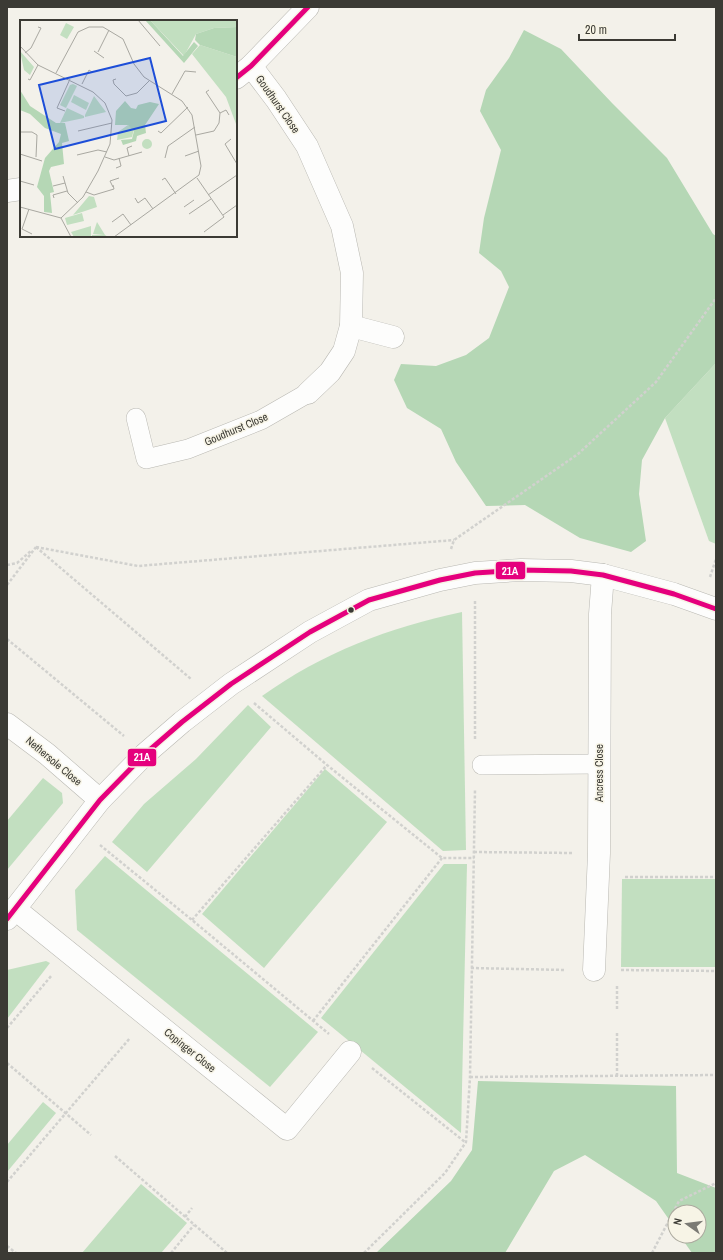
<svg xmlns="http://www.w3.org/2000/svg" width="723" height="1260" font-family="'Archivo Narrow',sans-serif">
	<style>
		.green { fill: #c2dfc0 }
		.forest { fill: #b5d7b5 }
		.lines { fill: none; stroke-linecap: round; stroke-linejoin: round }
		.service-casing { stroke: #b9b8b2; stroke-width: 20 }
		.minor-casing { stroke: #b9b8b2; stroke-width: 23 }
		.path { stroke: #d1d1ce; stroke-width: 2.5; stroke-dasharray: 3 2; stroke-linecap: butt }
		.service { stroke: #fdfdfc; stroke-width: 19 }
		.minor { stroke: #fdfdfc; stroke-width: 22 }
		.bus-1-casing { stroke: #f7f4e6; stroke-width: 8 }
		.bus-1 { stroke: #e5007d; stroke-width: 5 }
		.bus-dot { fill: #3b3a34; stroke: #f7f4e6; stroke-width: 1.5 }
		.labels { text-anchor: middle; stroke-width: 3; stroke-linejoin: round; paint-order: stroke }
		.street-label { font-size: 11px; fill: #3b3a34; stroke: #f7f4e6 }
		.inset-road { fill: none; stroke: #a9a8a1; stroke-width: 1 }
		.view { fill: #1d4ed8; fill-opacity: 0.15; stroke: #1d4ed8; stroke-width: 2 }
		.inset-edge { fill: none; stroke: #3b3a34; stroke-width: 2 }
		.line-badge { stroke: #f7f4e6; stroke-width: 1.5 }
		.badge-label { font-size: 11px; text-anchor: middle; font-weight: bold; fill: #fff }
	</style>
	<rect width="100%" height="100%" fill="#f3f1ea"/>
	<g class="green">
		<path d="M716,363v181l-7,-3 -44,-123z"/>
		<path d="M462,612l4,238 -23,1 -181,-155c60,-43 128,-69 200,-84z"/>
		<path d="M248,705l23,22 -124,145 -35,-30 32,-38 52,-45z"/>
		<path d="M325,769l62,53 -123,146 -62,-54z"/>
		<path d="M43,778l19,15 1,10 -56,67v-49z"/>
		<path d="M105,856l213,176 -48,55 -193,-157 -2,-40z"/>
		<path d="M444,864h23l-6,269 -140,-115z"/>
		<path d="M622,879h94v88h-95z"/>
		<path d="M46,961l4,2 -43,56v-49z"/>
		<path d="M43,1102l13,11 -49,59v-27z"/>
		<path d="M141,1184l46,39 -26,30h-79z"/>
	</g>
	<g class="forest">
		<path d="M524,30l37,19 51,54 55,55 46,76 3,2v127l-51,55 -23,42 -3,34 7,47 -15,11 -51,-14 -55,-33 -39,1 -30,-44 -15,-33 -34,-21 -13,-28 7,-16 35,2 30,-11 23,-17 20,-51 -8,-16 -22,-18 5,-35 17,-68 -21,-39 6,-21 23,-32z"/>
		<path d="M478,1081l198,5 1,87 39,15v65h-24l-12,-17h19v-24h-24v16l-19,-27 -71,-46 -31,16 -49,82h-129l75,-72 21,-31z"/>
	</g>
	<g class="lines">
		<defs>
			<g id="service">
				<path d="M136,418l10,41 42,-10 73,-29 47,-27"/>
				<path d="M482,765l117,-1"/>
			</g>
			<g id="minor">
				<path d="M251,66l25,33 31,47 35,80 10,47 -1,53 -7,25 -14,21 -22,21"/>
				<path d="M236,78l15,-12 57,-59"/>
				<path d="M7,191l14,-2"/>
				<path d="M351,326l42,11"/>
				<path d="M7,724l40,30 53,46"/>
				<path d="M15,909l272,220 63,-77"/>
				<path d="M7,919l93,-119 45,-46 37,-32 49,-38 79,-52 59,-32 71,-20 35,-7 46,-3 50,1 32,4 71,19 42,15"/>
				<path d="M594,970l5,-117 1,-239 3,-39"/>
			</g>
		</defs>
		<use href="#service" class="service-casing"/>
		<use href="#minor" class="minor-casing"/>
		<g class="path">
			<path d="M36,547l102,19 316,-26"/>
			<path d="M36,547l155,132"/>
			<path d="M451,549l3,-9 124,-86 78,-72 60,-84"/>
			<path d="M7,565l10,-2 15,-13"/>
			<path d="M710,577l6,-18"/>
			<path d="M7,585l29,-38"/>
			<path d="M7,639l117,97"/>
			<path d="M254,703l73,62 115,93h32"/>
			<path d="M475,739v-139"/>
			<path d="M100,845l92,75 137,114"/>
			<path d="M474,852l98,1"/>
			<path d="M625,877h91"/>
			<path d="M192,920l135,-155"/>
			<path d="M471,968l95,2"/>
			<path d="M621,970l95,1"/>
			<path d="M617,986v24"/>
			<path d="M313,1021l129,-163"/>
			<path d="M7,1028l45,-53"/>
			<path d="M7,1063l84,72"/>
			<path d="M372,1068l93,74"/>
			<path d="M617,1076v-43"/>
			<path d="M470,1077l246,-2"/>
			<path d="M115,1156l112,97"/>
			<path d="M7,1182l123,-144"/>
			<path d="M185,1217l7,-9"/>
			<path d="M7,1246l9,7"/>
			<path d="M171,1253l23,-28"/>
			<path d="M364,1253l81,-80 21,-31 4,-65 5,-287"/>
			<path d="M652,1253l27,-52 37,-18"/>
		</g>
		<use href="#service" class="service"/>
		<use href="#minor" class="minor"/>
		<defs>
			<g id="bus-1">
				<path d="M236,78l15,-12 57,-59"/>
				<path d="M7,919l93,-119 45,-46 37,-32 49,-38 79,-52 59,-32 71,-20 35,-7 46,-3 50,1 32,4 71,19 42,15"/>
			</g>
		</defs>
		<use href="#bus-1" class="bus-1-casing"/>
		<use href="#bus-1" class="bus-1"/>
	</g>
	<circle class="bus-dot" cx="351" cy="610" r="3.5"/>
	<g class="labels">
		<g class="street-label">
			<text transform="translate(278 104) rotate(55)" y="4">Goudhurst Close</text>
			<text transform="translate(236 429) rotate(-23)" y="4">Goudhurst Close</text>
			<text transform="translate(54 761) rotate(40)" y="4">Nethersole Close</text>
			<text transform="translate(599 773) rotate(-90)" y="4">Ancress Close</text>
			<text transform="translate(190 1050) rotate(39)" y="4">Copinger Close</text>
		</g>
	</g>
	<g transform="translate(20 20)">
		<rect width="217" height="217" fill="#f3f1ea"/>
		<path d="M130,0h87v7l-23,1 -18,6 -12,22zM46,3l8,4 -7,12 -7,-4zM180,25l37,12v80l-1,-13 -10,-27 -34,-43zM0,31l14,16 -4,8 -6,-5zM53,64l4,2 -11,22 -6,-3 10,-20zM54,75l15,8 -3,7 -15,-8zM74,76l12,16 -21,5v-2zM47,88l17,8v2l-24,5zM108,105l6,4 -2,8 -15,3 1,-8zM122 124a5 5 0 1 1 10 0a5 5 0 1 1-10 0ZM69,176l5,1 3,10 -24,8zM62,193l2,8 -17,4 -2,-7zM77,202l8,13 3,2h-16v-2h12l-11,-1zM71,206v11h-17l-3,-5z" fill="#c2dfc0"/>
		<path d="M125,0h5l33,36 11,-14 4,4 -14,17zM217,7v30l-37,-12 -5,-5 1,-6 18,-6zM0,70l10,16 26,17h9l4,18 -7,2 2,21 -13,3 -2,4 5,21 -4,1 2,20 -8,-1v-16l-7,-9 8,-29 14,-16 2,-8 -16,-6 -15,-14 -10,-4zM105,81l6,7 5,1 2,-4 12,-3 9,2 -14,21 1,8 -9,3 -1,5 -13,4 -2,-5 11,-1 2,-8 -6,-6h-13l1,-14z" fill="#b5d7b5"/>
		<path class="inset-road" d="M118,0l22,26M0,26l18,19 55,27 12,11 7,17 -2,24 -12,27 -15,26 -22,21M74,31l10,7M78,32l11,-22M5,33l6,-5 10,-20 -3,-1M36,53l22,-41 11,-5h14l20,12 11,25 10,13 38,24 10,14 9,51 -2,9 -85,62M8,59l2,1 8,-15M96,59l-3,1 1,4 12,12 11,-3 12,-12M62,64l7,-14 3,2M152,74l13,-23 11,1M45,91l-8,-3 13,-29M200,93l6,-3 3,5M58,111l34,-8M138,111l3,2 27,-26M0,112h12l5,3 -1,22M176,115l18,-4 5,-8 1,-10 -14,-21 3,-2M211,119l-6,5 12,20M0,134l22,7M57,135l21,-5 9,2M109,136l-2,-8 5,-2M165,136l14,-5M85,137l9,3 28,-8M145,138l3,-12 27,-19M96,148l5,-2 -2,-8M43,156l5,17 10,10M177,158l27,39 -20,15M142,160l3,-2 11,16M0,161l14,4M33,166l12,-3M93,167l-3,-6 9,-3M66,172l8,3 20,-6 -1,-4M188,175l29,-20M34,178l-1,-3 14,-4M115,178l3,5 7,-5 8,11M0,187l41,11M164,187l10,-7M9,189l-7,20 10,5M169,194l22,-15M203,195l14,-10M41,198l10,19M92,202l11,-8 8,11"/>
		<path class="view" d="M130,38l16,63 -111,28 -16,-64z"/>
		<rect width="217" height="217" class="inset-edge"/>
	</g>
	<g class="line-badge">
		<rect x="495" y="561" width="31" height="19" rx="4" fill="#e5007d"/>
		<rect x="127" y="748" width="30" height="19" rx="4" fill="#e5007d"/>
	</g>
	<g class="badge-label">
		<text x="510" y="575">21A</text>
		<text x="142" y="761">21A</text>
	</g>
	<rect width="723" height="1260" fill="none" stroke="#3b3a34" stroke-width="16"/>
	<g transform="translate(687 1224) rotate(284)"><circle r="19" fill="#f7f4e6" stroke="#acaa9f"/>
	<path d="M0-3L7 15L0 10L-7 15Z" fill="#7b7a74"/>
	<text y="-6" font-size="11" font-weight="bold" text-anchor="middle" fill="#3b3a34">N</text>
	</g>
	<path d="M579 34v6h96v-6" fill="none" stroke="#3b3a34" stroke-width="2"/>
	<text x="585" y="34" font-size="12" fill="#3b3a34" stroke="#f7f4e6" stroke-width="3" paint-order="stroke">20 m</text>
</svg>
